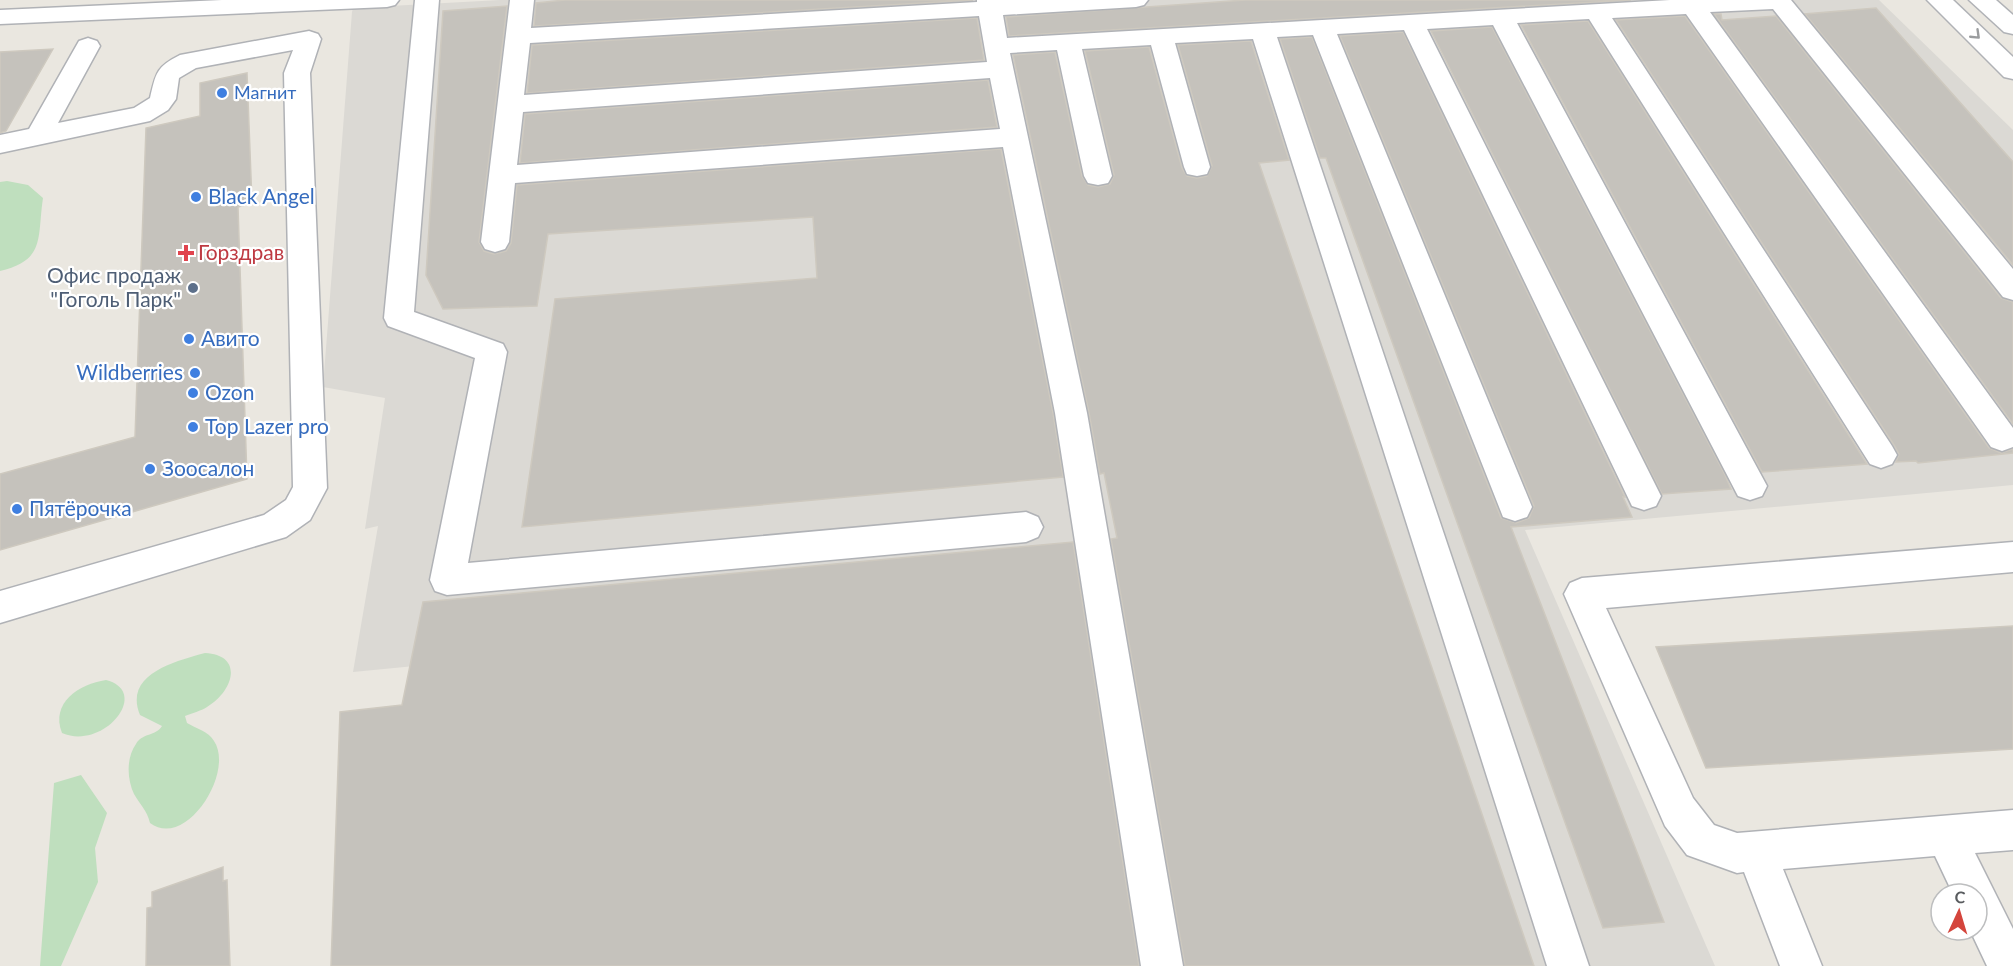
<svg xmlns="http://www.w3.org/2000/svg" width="2013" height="966" font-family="Lato,sans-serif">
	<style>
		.industrial { fill: #dbd9d4 }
		.green { fill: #bfdfbe }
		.building { fill: #c5c2bc; stroke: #cec9bf; stroke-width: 1.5 }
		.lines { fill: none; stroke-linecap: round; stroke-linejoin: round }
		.minor-casing { stroke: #b0b2b6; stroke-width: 3 }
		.minor { fill: #fff; fill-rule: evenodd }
		.oneway { stroke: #9b9d9f }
		.shop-dot { fill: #3f7fe0; stroke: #fff; stroke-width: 2 }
		.health-dot { fill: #e0444e; stroke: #fff; stroke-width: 2 }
		.service-dot { fill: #5c6f8a; stroke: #fff; stroke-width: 2 }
		.labels { text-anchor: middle; stroke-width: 4.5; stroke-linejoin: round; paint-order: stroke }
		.far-shop-label { font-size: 18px; fill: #366cbe; stroke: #fff; text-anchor: start }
		.shop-label { font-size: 21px; fill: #366cbe; stroke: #fff; text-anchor: start }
		.health-label { font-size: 21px; fill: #be3a42; stroke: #fff; text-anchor: start }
		.service-label { font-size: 21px; fill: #4e5e75; stroke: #fff; text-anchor: end }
	</style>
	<rect width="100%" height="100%" fill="#eae7e0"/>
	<path class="industrial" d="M500,0h1379l134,130v355l-488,45 190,436h-665l-41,-358 -656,64 25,-146 -13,3 20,-131 -62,-11 29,-375 1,-4z"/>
	<g class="green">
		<path d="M7,181l21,4 15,13c-6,40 3,62 -43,73v-89z"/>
		<path d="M205,653c40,2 28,39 2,54 -6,4 -15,6 -22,9l2,7c10,6 21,8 27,18 21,31 -28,109 -64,82 -3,-13 -10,-18 -16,-29 -7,-15 -8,-36 2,-50 6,-11 20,-8 26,-18l-22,-11c-17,-41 36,-54 65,-62z"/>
		<path d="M106,680c46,12 -3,71 -44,53 -12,-30 17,-49 44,-53z"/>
		<path d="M81,775l26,38 -12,35 3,34 -37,84h-21l14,-183z"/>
	</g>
	<g class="building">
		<path d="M565,0h408l-439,26 2,-23z"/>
		<path d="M1245,0h386l-622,36 -3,-19z"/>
		<path d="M507,6l-28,236 5,9 10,3 12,-3 5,-8 6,-58 484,-36 52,264 10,64 -541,50 33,-228 262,-21 -4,-61 -265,17 -11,72 -94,3 -17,-34 17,-264z"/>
		<path d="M1876,8l137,154v103l-208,-251z"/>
		<path d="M1714,14h7l1,6 54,-4 225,282 12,4v122z"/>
		<path d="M1685,16l304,432 12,5 12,-4v4l-95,10 -2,-2 -20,1 3,-8 -5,-9 -278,-425z"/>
		<path d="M977,18l7,42 -457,33 5,-48z"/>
		<path d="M1588,21l279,443 -105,8 -241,-447z"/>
		<path d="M1492,27l233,448 6,14 -69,5 -231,-463z"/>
		<path d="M1403,32l222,465h-2l9,20 -121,10 153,395 -61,6 -277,-770h-6l-40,-119 32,-2 189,481 15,5 13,-5 5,-12 -194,-470z"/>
		<path d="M1251,41l38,119 -30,3 275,803h-349l-74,-427 6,-1 -13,-65 -4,1 -11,-61 -76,-358 42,-3 27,124 6,9 10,2 12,-3 4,-9 -29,-124 64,-4 33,121 5,8 10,2 10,-2 5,-10 -34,-121z"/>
		<path d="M53,49l-47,82 -6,2v-81z"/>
		<path d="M247,73l5,130 -14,4 9,272 -247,71v-76l135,-37 11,-309 54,-12v-33z"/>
		<path d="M988,80l9,47 -477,36 5,-49z"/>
		<path d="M1073,542l66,424h-808l9,-254 62,-7 21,-103z"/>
		<path d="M2013,626v123l-224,14 -83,5 -50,-121z"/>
		<path d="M223,867v14l4,-1 3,86h-84l1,-58 5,-1v-15z"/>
	</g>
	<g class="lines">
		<defs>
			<g id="minor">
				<path d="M222,0h177l-4,5 -8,2 -387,17v-14z"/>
				<path d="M415,0h24l-25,312 89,32 4,8 -39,211 558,-51 12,5 5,10 -5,10 -12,5 -579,53 -12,-4 -5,-11 45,-222 -87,-32 -4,-8z"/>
				<path d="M510,0h24l-3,28 446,-26v-2h171l-4,5 -8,2 -133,8 4,23 663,-38h121l222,269v31l-10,-3 -230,-288 -63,3 303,416v19l-11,4 -11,-4 -305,-433 -74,4 280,428 5,9 -5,9 -11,4 -11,-4 -281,-445 -72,4 250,463 -5,10 -12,4 -12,-4 -245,-471 -66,4 234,467 -5,10 -12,4 -12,-4 -228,-476 -67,4 195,473 -5,10 -12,4 -12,-4 -190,-482 -36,2 312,929h-42l-294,-927 -78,4 35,124 -3,7 -10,2 -10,-2 -3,-7 -33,-122 -69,4 30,127 -4,7 -10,2 -10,-2 -4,-7 -27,-126 -47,3 77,360 96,553h-42l-86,-553 -52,-266 -488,36 -6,59 -4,7 -10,3 -10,-3 -4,-7zM979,16l8,46 -463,33 6,-52zM990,78l10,51 -483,36 6,-53z"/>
				<path d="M1927,0h26l60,57v22l-9,-2z"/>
				<path d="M1969,0h27l17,15v19l-9,-2z"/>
				<path d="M309,31l9,3 3,5 -11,34 17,415 -17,32 -24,17 -286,86v-32l264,-76 22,-15 7,-13 -9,-414 9,-23 -97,18 -17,10 -3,21 -8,11 -18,11 -150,32v-18l29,-6 50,-88 9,-3 9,3 3,5 -42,77 76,-15 16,-10c6,-25 6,-31 30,-43z"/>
				<path d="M2013,542v30l-407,36 87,190 21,27 23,8 276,-23v40l-38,3 38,76v37h-26l-17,-36h7v-36h-24l-18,-38 -152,13 39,97h-42l-36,-94 -7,1 -50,-18 -22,-29 -101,-232 6,-11 12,-5z"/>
			</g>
		</defs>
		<use href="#minor" class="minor-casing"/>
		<use href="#minor" class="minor"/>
	</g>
	<defs><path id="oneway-chevron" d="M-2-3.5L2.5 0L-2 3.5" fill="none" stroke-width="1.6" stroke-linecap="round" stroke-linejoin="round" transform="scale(1.5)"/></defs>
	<use class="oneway" href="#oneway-chevron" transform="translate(1976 35) rotate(44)"/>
	<g class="shop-dot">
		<circle cx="222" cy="93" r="6"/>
		<circle cx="196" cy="197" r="6"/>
		<circle cx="189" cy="339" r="6"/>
		<circle cx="195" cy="373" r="6"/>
		<circle cx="193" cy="393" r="6"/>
		<circle cx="193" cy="427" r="6"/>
		<circle cx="150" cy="469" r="6"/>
		<circle cx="17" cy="509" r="6"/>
	</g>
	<path class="health-dot" d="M183 244h6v6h6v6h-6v6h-6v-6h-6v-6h6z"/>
	<circle class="service-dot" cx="193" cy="288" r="6"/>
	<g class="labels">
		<g class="far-shop-label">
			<text x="234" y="99">Магнит</text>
		</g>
		<g class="shop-label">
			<text x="208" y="204">Black Angel</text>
			<text x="201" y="346">Авито</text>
			<text x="183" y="380" text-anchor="end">Wildberries</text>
			<text x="205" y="400">Ozon</text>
			<text x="205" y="434">Top Lazer pro</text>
			<text x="162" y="476">Зоосалон</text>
			<text x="29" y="516">Пятёрочка</text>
		</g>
		<g class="health-label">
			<text x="198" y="260">Горздрав</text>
		</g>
		<g class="service-label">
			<text x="181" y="283">Офис продаж<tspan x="181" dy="24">"Гоголь Парк"</tspan></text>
		</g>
	</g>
	<g transform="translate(1959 912) rotate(4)"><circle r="28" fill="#ffffff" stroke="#bdbebf" stroke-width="1.5"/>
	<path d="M0-4.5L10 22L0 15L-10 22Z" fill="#d4453c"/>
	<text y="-9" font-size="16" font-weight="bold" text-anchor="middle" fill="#595c5f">С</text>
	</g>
</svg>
